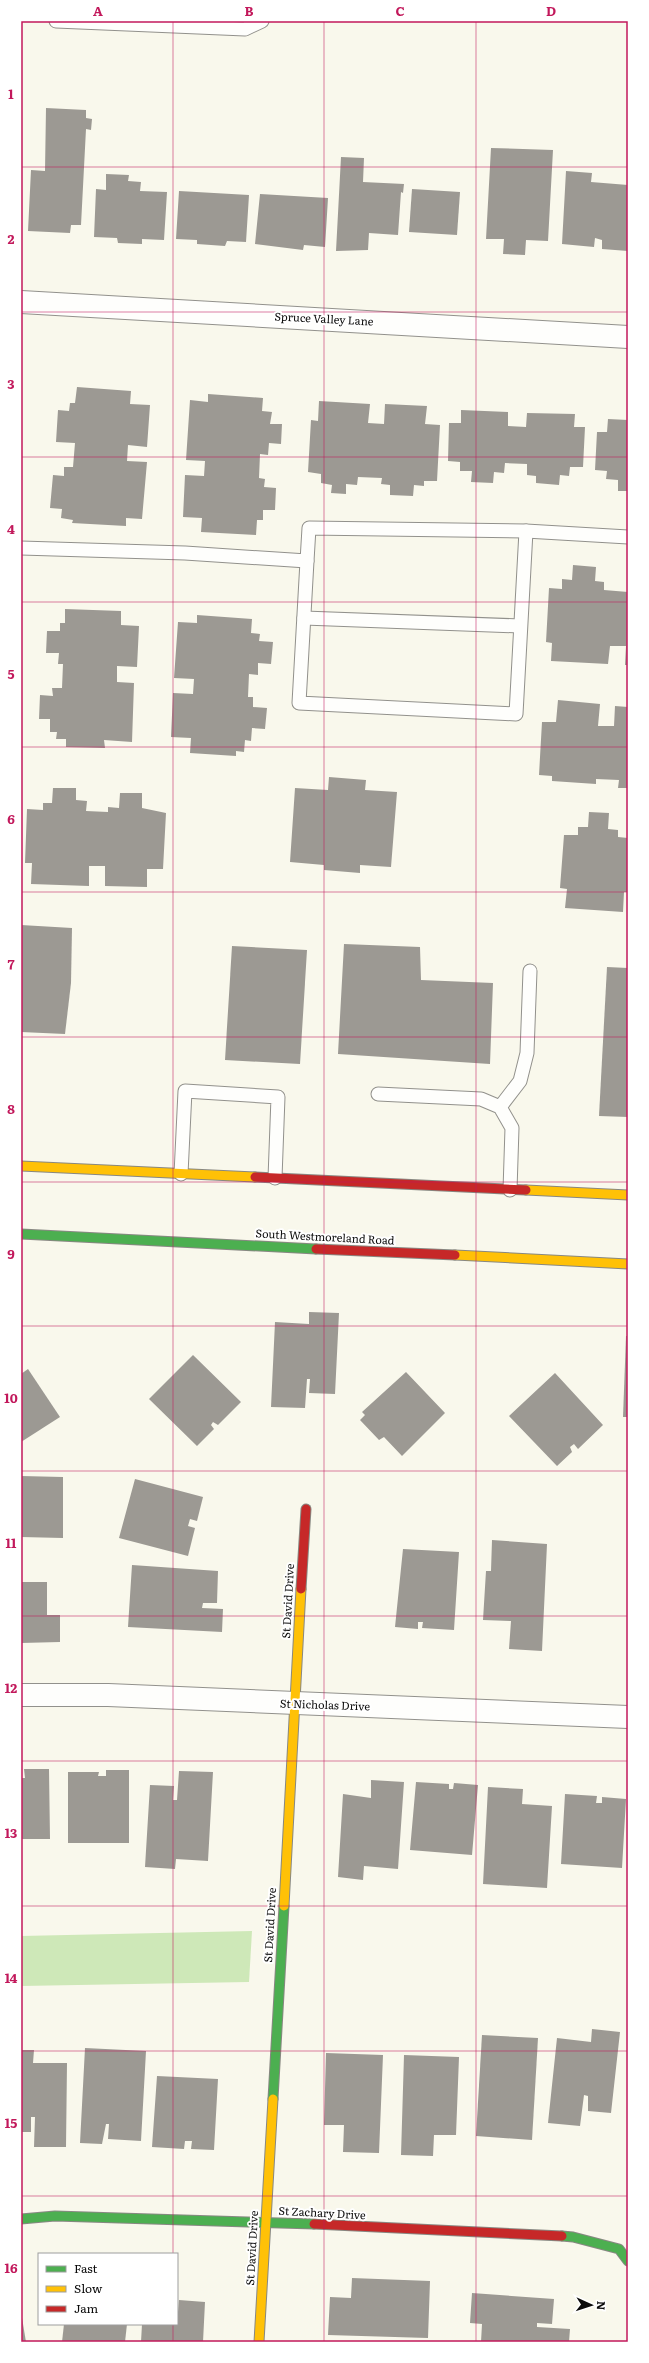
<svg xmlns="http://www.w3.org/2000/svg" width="649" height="2363" font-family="Literata,serif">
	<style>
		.forest { fill: #cee8b8 }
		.building { fill: #9c9993 }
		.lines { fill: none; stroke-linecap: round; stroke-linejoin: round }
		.lane-casing { stroke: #92918c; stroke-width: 15 }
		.street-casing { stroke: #92918c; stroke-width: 24 }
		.fast-casing { stroke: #888882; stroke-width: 11 }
		.slow-casing { stroke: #888882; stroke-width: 11 }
		.jam-casing { stroke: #888882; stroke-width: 11 }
		.lane { stroke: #fefefc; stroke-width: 13 }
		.street { stroke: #fefefc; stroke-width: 22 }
		.fast { stroke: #4caf50; stroke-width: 9 }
		.slow { stroke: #ffc107; stroke-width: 9 }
		.jam { stroke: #c62828; stroke-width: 9 }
		.grid { fill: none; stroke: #c2185b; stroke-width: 1; stroke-opacity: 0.55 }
		.labels { text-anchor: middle; stroke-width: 4; stroke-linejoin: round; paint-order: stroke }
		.street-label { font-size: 11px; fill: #0a0a0a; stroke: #fff }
		.neatline { fill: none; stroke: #c2185b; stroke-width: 1.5 }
		.grid-label { font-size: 13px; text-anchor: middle; font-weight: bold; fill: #c2185b }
	</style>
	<rect width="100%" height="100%" fill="#f9f8ec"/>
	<path class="forest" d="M252,1931l-3,51 -228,4v-50z"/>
	<g class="building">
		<path d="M46,108l40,2v8l6,1 -1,11 -5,-1 -5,96h-10l-1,8 -42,-2 3,-61 14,1z"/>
		<path d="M491,148l62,2 -5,91 -22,-1 -1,15 -22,-1 1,-15h-18z"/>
		<path d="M341,157l23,1 -1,24 41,2 -1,9 -2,-1 -3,43 -29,-2 -1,17 -32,1z"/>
		<path d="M566,171l26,2 -1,9 37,3v66l-26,-2v-9l-7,-2 -1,9 -32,-3z"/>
		<path d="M106,174l23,1 -1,6 13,1 -1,9 27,1 -3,48 -22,-1v5l-24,-1 -1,-5 -23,-1 2,-48 10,1z"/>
		<path d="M412,189l48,3 -3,43 -48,-3z"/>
		<path d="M179,191l70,4 -3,47 -19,-1 -2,5 -28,-2v-4l-21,-1z"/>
		<path d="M260,194l68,4 -3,49 -21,-2 -1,5 -48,-6z"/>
		<path d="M77,387l54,4 -1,13 20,1 -3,42 -19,-2 -1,16 20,1 -5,57 -16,-1v8l-54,-3 1,-3 -12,-2 1,-9 -12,-1 3,-33 11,1v-9h9l2,-24 -19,-1 2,-32 11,1 1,-8h5z"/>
		<path d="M208,394l55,4 -1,13 10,1 -2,12h12l-1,20 -12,-1 -1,12 -8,-1 -1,24 6,1 -1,8 12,1 -1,22h-12v10h-6l-1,15 -55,-3 1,-14 -19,-1 2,-42 19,1 1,-15 -19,-1 4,-60 18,2z"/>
		<path d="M319,401l51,3 -2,19 16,1 1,-20 42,2 -2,18 15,1 -3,56h-13v5l-10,-1 -1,11 -23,-1v-10l-9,-1 1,-6 -24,-1 -1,8 -11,-1v10l-15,-1 1,-8 -11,-2v-9l-13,-2 3,-52 7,1z"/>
		<path d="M461,410l47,2v14l18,1 1,-14 48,1 -1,13h11l-2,40h-13l-1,9 -9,-1 -1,10 -23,-2v-7l-9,-1v-11l-22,-1 -1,10 -10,-1 -1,11 -22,-1 1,-11h-12v-9l-12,-1 1,-38h12z"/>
		<path d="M608,419l20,1v71h-10v-11l-12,-1 1,-8 -12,-1 2,-38h10z"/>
		<path d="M573,565l23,2 -1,14 9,1v8l24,2v73h-3l1,-19h-16l-2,18 -57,-3 1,-18 -6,-1 3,-54 13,1v-10l10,1z"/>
		<path d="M65,609l56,2v14l18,1 -2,41 -20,-1v16l17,1 -2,59 -28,-2 1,8 -39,-1v-8h-10l1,-7h-7v-13h-11l1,-24 13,1 -1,-8h10l1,-24h-5l1,-11h-13l1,-22h13v-8h5z"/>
		<path d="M197,615l55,4 -1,14 9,1 -1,7 14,1 -2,22 -13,-1v12l-9,-1 -1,23h5v10l14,1 -2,21 -13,-1 -1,13 -6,-1 -1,12 -8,-1v5l-46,-3 1,-15 -20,-1 2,-44 20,1 1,-15 -20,-1 4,-56 19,1z"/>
		<path d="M558,700l42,4 -2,22h16l1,-20 13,1v81h-10l1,-8 -23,-1v5l-44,-3v-5l-13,-1 3,-53h14z"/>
		<path d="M329,777l37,3 -1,10 32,2 -6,75 -31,-2v8l-36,-3v-5l-34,-3 5,-74 33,2z"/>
		<path d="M53,788h23v12l11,1 -1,10 22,1v-5l11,1 1,-15h22v15l24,5 -3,56h-16v18l-42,-1v-20h-16v20l-58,-2 1,-21h-7l2,-54 16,1v-7h9z"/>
		<path d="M589,812l20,1 -1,16 10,1v7l10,1v54h-4l-1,20 -58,-4 2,-19 -7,-1 4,-53h14v-8h10z"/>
		<path d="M21,925l51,3 -1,55 -6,51 -44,-2z"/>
		<path d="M344,944l76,3 1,33 72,3 -3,81 -152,-10z"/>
		<path d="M232,946l75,4 -7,114 -75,-4z"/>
		<path d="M607,967l21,1v149l-29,-1z"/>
		<path d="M309,1312l30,1 -4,81 -26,-1 1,-14h-3l-2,29 -34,-1 4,-85 34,2z"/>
		<path d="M626,1336h2v81h-5z"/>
		<path d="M193,1355l48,47 -23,23 -5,-3 -2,3 3,4 -17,17 -48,-47z"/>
		<path d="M28,1369l32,48 -39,25v-68z"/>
		<path d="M406,1372l39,41 -43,43 -18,-19 -5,3 -19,-20 5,-5 -3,-3z"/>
		<path d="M555,1373l48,52 -25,24 -4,-5 -4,3 2,5 -15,14 -48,-50z"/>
		<path d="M21,1476l42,1v61l-42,-1z"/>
		<path d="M135,1479l68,18 -6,24 -7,-2 -2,7 7,2 -7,28 -69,-18z"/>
		<path d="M492,1540l55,4 -5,107 -33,-2 2,-28 -28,-1 3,-49h5z"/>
		<path d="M403,1549l56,3 -5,78 -32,-2 1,-6h-5v7l-23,-2z"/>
		<path d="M132,1565l86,6 -1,32h-14l-1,5 21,1 -1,23 -94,-5z"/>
		<path d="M21,1582h26v33h13v27l-39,1z"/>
		<path d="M24,1769h25l1,70h-29v-61h4z"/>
		<path d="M106,1770h23v73h-61v-71h31l-1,4h8z"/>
		<path d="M179,1771l34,1 -5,89 -32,-2 -1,10 -30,-2 5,-82 24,1 -1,14h4z"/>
		<path d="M371,1780l33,2 -6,87 -34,-3 -1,14 -25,-3 5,-83 28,4z"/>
		<path d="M416,1782l33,2v5h4l1,-6 24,2 -6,70 -62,-5z"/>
		<path d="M488,1787l35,2 -1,15 30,2 -5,82 -64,-4z"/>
		<path d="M565,1794l32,2 -1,7h6v-6l24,2 -4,69 -61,-4z"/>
		<path d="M592,2029l28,3 -9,81 -23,-2v-15l-4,-1 -4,31 -32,-3 9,-85 34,4z"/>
		<path d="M482,2035l56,3 -6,102 -56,-4z"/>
		<path d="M85,2048l61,3 -5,90 -33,-2 1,-15h-3l-4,20 -22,-1z"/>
		<path d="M21,2050h13l-1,13h34l-1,84h-32l1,-30h-4v15h-10z"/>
		<path d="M326,2053l57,2 -4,98 -36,-1 1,-27h-20z"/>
		<path d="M404,2055l55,2 -3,78h-22l-1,21 -32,-1z"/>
		<path d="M157,2076l61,3 -4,71 -23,-1 1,-8h-7l-1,8 -32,-2z"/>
		<path d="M352,2278l78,3 -2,57 -100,-3 2,-38 21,1z"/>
		<path d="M472,2293l82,6 -2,25 -15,-1v4l33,2 -1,13h-88l1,-18 -12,-1z"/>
		<path d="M179,2300l26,2 -2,40h-62l1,-18h35z"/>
		<path d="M21,2318h1l4,24h-5z"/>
		<path d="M64,2324h63l-2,18h-63z"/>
	</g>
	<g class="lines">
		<defs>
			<g id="lane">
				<path d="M56,21l189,8 17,-8"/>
				<path d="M21,548l164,5 122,8 2,-33 217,3 102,6"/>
				<path d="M307,561l-8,142 217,11 10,-183"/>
				<path d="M304,618l216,8"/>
				<path d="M378,1094l103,5 19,8 12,21 -2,62"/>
				<path d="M500,1107l20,-26 7,-28 3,-82"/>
				<path d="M181,1174l4,-83 93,6 -3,81"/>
			</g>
			<g id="street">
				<path d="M21,302l607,35"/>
				<path d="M21,1695h87l520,22"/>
			</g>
			<g id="fast">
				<path d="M21,1234l295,15"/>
				<path d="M273,2099l11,-193"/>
				<path d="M21,2219l34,-3 259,8"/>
				<path d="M562,2236l11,1 46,12 9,12"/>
			</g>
			<g id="slow">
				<path d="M21,1166l234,11"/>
				<path d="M526,1190l102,5"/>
				<path d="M455,1255l173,9"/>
				<path d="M284,1906l17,-317"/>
				<path d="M259,2342l14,-243"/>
			</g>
			<g id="jam">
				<path d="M255,1177l271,13"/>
				<path d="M316,1249l139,6"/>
				<path d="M301,1589l5,-80"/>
				<path d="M314,2224l248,12"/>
			</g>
		</defs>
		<use href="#lane" class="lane-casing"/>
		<use href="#street" class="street-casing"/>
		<use href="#fast" class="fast-casing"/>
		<use href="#slow" class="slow-casing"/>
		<use href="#jam" class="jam-casing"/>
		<use href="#lane" class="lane"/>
		<use href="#street" class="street"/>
		<use href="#fast" class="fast"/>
		<use href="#slow" class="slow"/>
		<use href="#jam" class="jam"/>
	</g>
	<path class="grid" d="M173,21v2233M324,21v2321M476,21v2321M21,167h607M21,312h607M21,457h607M21,602h607M21,747h607M21,892h607M21,1037h607M21,1182h607M21,1326h607M21,1471h607M21,1616h607M21,1761h607M21,1906h607M21,2051h607M21,2196h607M173,2324v18"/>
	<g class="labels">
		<g class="street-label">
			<text transform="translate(324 319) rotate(3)" y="4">Spruce Valley Lane</text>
			<text transform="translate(325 1237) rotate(3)" y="4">South Westmoreland Road</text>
			<text transform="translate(288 1601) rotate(-87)" y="4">St David Drive</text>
			<text transform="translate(325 1705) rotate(2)" y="4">St Nicholas Drive</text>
			<text transform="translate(270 1925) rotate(-87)" y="4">St David Drive</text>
			<text transform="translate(322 2213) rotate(3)" y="4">St Zachary Drive</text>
			<text transform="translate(252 2248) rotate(-87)" y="4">St David Drive</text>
		</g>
	</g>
	<rect width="649" height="2363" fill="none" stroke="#ffffff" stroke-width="44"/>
	<rect x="38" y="2253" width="140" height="72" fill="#ffffff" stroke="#9d9d9d"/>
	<rect x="46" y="2266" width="20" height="6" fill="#4caf50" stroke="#9d9d9d"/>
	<text x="74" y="2273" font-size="12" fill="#0a0a0a">Fast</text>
	<rect x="46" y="2286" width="20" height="6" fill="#ffc107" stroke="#9d9d9d"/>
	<text x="74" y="2293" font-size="12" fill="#0a0a0a">Slow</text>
	<rect x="46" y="2306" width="20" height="6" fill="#c62828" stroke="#9d9d9d"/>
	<text x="74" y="2313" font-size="12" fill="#0a0a0a">Jam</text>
	<g transform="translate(591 2305) rotate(93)" stroke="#ffffff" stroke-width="3" paint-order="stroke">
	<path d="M0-3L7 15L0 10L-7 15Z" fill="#0a0a0a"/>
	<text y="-6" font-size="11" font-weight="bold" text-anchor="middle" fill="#0a0a0a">N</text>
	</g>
	<rect x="22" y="22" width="605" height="2319" class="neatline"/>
	<g class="grid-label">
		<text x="98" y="16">A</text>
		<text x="249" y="16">B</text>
		<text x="400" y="16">C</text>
		<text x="551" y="16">D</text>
		<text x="11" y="99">1</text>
		<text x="11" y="244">2</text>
		<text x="11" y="389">3</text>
		<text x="11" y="534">4</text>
		<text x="11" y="679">5</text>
		<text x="11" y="824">6</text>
		<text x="11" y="969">7</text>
		<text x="11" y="1114">8</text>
		<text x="11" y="1259">9</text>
		<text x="11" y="1403">10</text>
		<text x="11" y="1548">11</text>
		<text x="11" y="1693">12</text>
		<text x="11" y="1838">13</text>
		<text x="11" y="1983">14</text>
		<text x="11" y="2128">15</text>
		<text x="11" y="2273">16</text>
	</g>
</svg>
